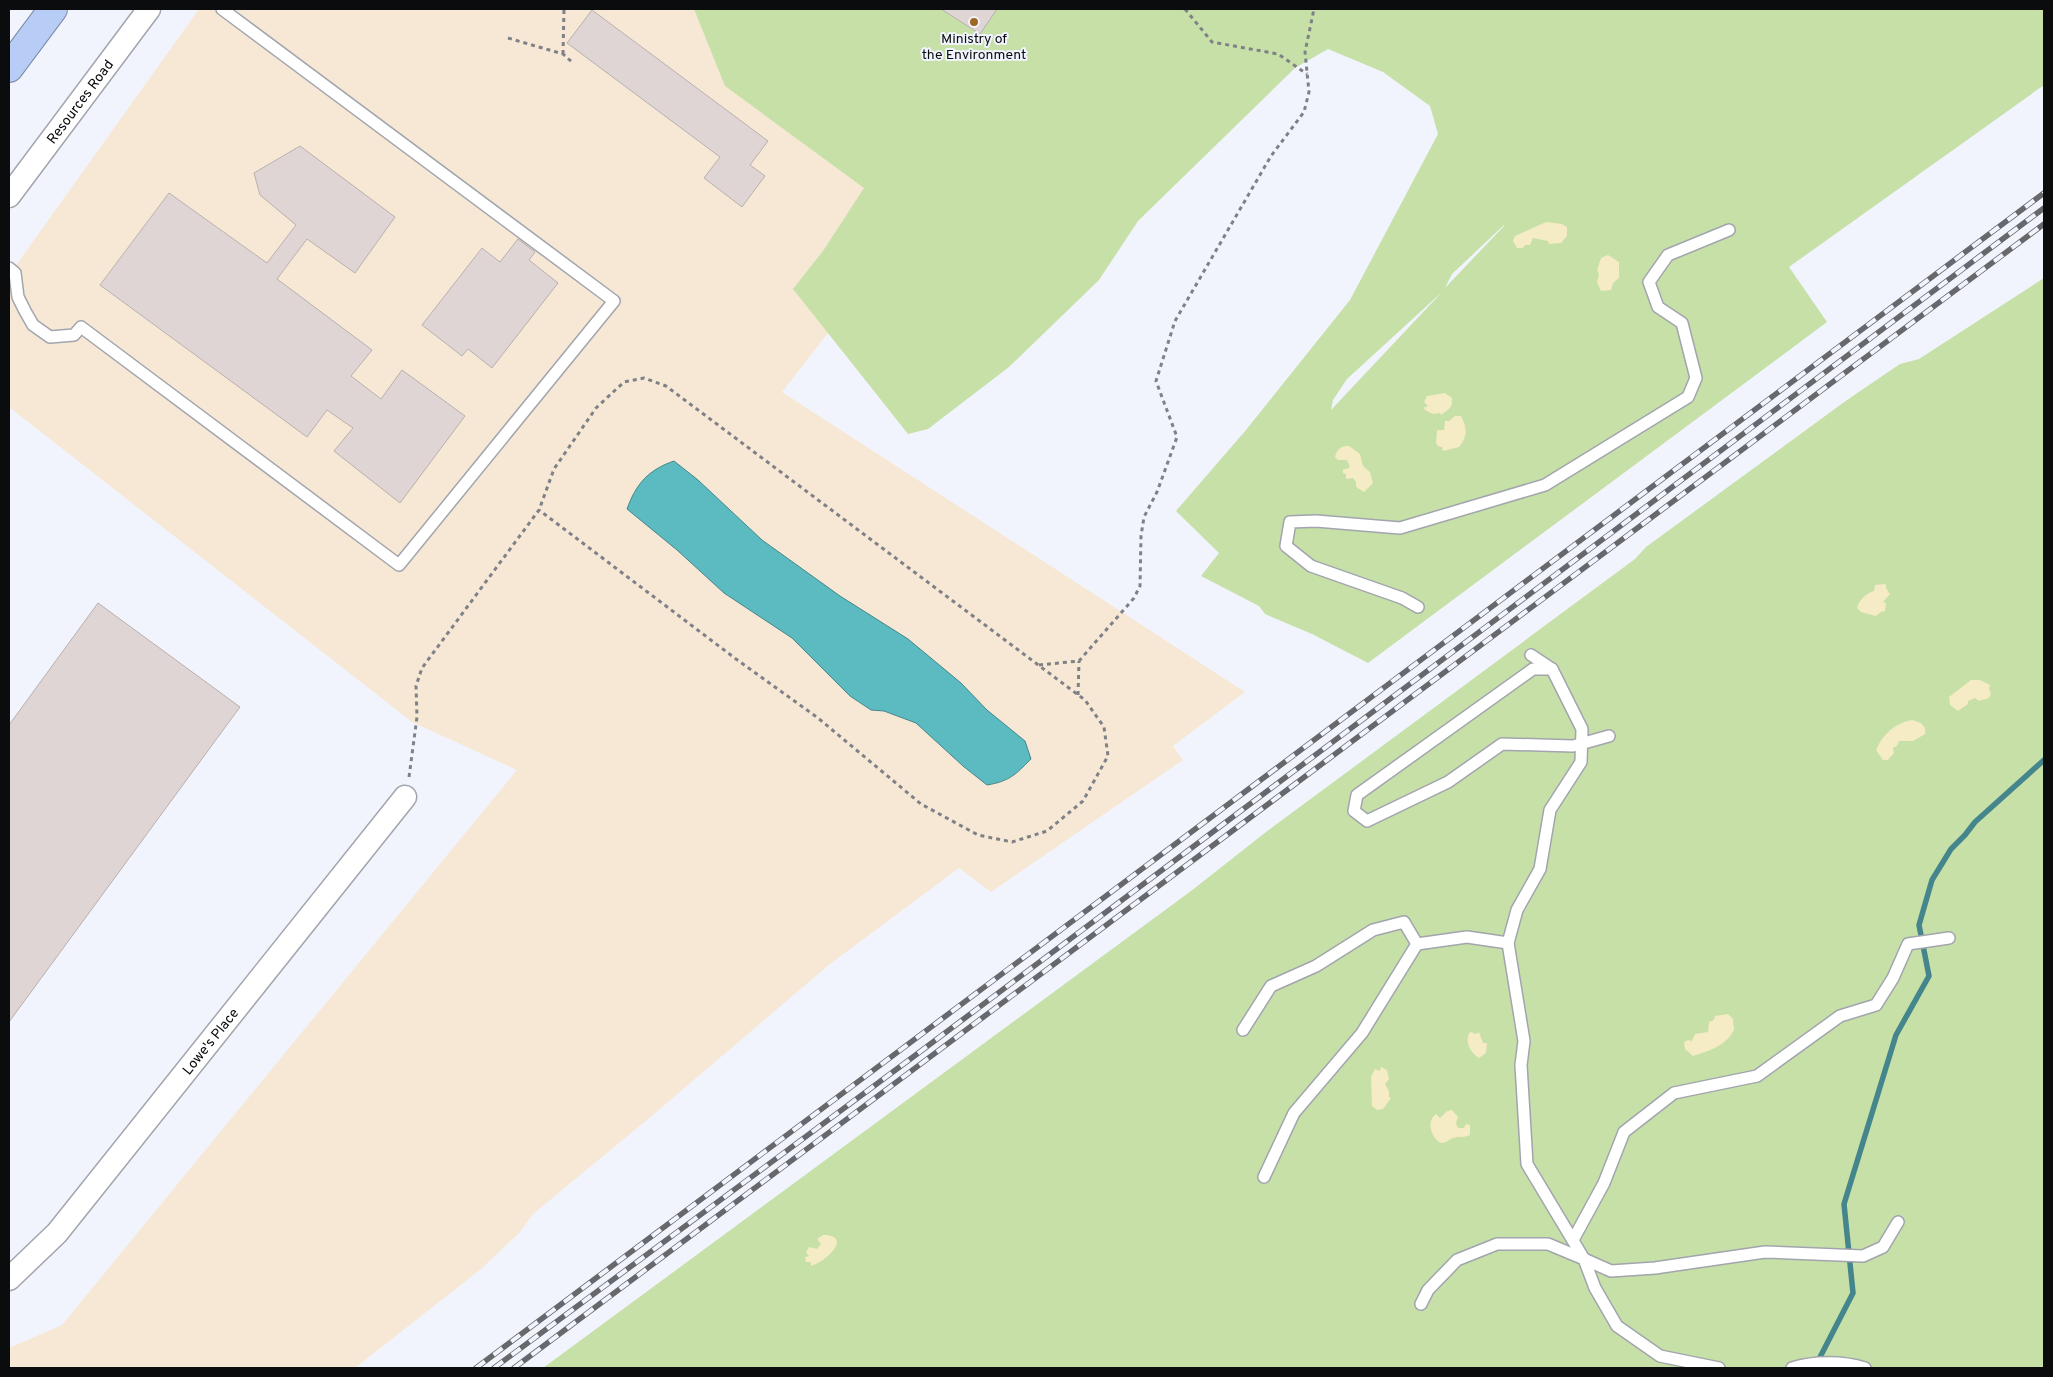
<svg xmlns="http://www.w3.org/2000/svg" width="2053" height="1377" font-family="Overpass,sans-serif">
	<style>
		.commercial { fill: #f6e8d5 }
		.green { fill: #c6e0a8; fill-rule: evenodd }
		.sand { fill: #f5ebc5 }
		.water { fill: #5cbbc1; stroke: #44868b }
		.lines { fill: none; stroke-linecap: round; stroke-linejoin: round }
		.stream { stroke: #44868b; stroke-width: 5.5 }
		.building { fill: #dfd5d4; stroke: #b9b0ae }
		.lane-casing { stroke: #a2a5ad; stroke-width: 14 }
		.street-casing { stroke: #a2a5ad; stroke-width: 25 }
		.highway-casing { stroke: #7b89a5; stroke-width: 30 }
		.path { stroke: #7f8186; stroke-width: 3; stroke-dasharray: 4 4; stroke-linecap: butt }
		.lane { stroke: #fff; stroke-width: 11 }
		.street { stroke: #fff; stroke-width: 22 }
		.highway { stroke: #b7cdf6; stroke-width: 28 }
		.rail-casing { stroke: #66686c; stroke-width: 5.5 }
		.rail { stroke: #f1f4fc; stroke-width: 4; stroke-dasharray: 11; stroke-linecap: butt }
		.poi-dot { fill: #9e6622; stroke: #f1f4fc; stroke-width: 2 }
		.labels { text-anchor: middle; stroke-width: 4; stroke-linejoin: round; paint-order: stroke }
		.poi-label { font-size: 14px; fill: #0b0c0e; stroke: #f1f4fc }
		.street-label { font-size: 14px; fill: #0b0c0e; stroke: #f1f4fc }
	</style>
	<rect width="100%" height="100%" fill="#f1f4fc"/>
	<path class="commercial" d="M199,9h881l-298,383 463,300 -72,54 10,14 -192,132 -32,-24 -129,96 -182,155 -115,95 -13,18 -39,37 -126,99h-346v-20l53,-23 455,-555 -105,-48 -403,-315v-132z"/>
	<g class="green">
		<path d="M694,9h1350v76l-255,182 38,55 -459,341 -56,-29 -47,-20 -6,-8 -58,-30 18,-23 -43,-42 70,-81 104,-130 88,-166 -8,-28 -47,-34 -55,-23 -33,19 -157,153 -39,59 -90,87 -81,62 -20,5 -115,-145 30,-38 41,-63 -139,-102zM1504,225v1l-59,62 7,-14zM1442,292l-111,118 2,-10 14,-21z"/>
		<path d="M2044,278v1090h-1501l648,-477 75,-59 369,-273 11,-12 201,-147 53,-36 19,-5z"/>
	</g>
	<g class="sand">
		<path d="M1546,222l16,2 5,3v9l-6,7 -12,1 -1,-3 -15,-3 -3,7h-5l-2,3h-6l-4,-7 2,-5z"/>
		<path d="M1608,255l11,7v16l-6,5 -2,7 -10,1 -4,-9 2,-8 -2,-4 4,-12z"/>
		<path d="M1445,393l7,5c1,10 -3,11 -11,17l-1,-2c-7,2 -11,0 -17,-5l5,-2 -4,-4 3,-6z"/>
		<path d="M1455,416h6c6,11 7,21 -2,31l-16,4 -1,-4 -4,-1 -2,-3 1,-13h7l1,-9h4z"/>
		<path d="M1345,446h4l11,8 3,12 7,6 3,11 -9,9 -8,-5v-5l-3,-4 -7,1v-5l-3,-1v-4h4l3,-2 -3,-7h-9l-3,-3c2,-7 4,-9 10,-11z"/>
		<path d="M1886,584v4l4,6 -7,8 3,1 -1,8 -4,1 -5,4 -15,-4 -4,-4c2,-8 9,-15 17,-17l1,-6z"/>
		<path d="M1971,680h9l10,5 -1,4 2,5 -2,4 -10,3 -4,-3 -7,3v3l-10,7 -8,-6 -1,-8z"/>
		<path d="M1912,720l9,3 4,5v6l-12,7h-14l-2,5 -4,2 1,5 -6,7h-5l-7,-10c6,-15 19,-27 36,-30z"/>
		<path d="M1728,1014l5,5 1,11c-8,16 -25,21 -41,26l-8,-7 -1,-7 4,-2 4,1 3,-7 13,-2 1,-10 5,-2 1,-4z"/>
		<path d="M1470,1032l6,2 3,-2 4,11h4l-1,10 -7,5c-9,-6 -15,-17 -9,-26z"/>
		<path d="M1381,1067l6,3 2,9 -4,5 4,7v6l2,1 -8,11 -6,1 -5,-4 -1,-29 4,-8 5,2z"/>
		<path d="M1452,1110l6,7 -2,6 2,5h6l2,-4 4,1v10c-6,3 -11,1 -17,3 -5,2 -7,5 -12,5 -10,-5 -15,-22 -5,-29l4,4 7,-7z"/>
		<path d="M823,1235c30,0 5,26 -12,31v-4h-5l-1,-5 4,-1 -3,-4 3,-5 8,2 4,-5 -4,-5z"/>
	</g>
	<path class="water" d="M674,461l24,19 64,60 78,56 68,43 53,44 26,27 38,31 6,18c-16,16 -21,22 -44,26l-24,-19 -47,-43 -32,-12 -13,-1 -21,-14 -58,-58 -68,-45 -47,-43 -50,-41c9,-25 21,-39 47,-48z"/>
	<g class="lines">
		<path class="stream" d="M1817,1363l36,-70 -9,-89 52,-169 33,-59 -10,-51 13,-45 19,-31 14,-14 10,-13 69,-62"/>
	</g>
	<g class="building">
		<path d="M941,9h56l-17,25z"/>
		<path d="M592,10l176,131 -18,24 15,11 -23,31 -38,-29 16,-21 -153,-114z"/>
		<path d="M300,146l95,71 -40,56 -48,-34 -30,40 95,71 -21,26 30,23 21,-29 63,46 -65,87 -66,-52 19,-23 -26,-18 -20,27 -207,-152 69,-92 98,70 29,-38 -36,-30 -6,-22z"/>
		<path d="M518,239l17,13 -6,8 29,23 -66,85 -24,-19 -6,7 -40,-31 60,-77 18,14z"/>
		<path d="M98,603l142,104 -231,315v-297z"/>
	</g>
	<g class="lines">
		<defs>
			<g id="lane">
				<path d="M9,268l6,5 3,24 7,14 8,14 17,12 24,-2 7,-8 318,238 215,-264 -392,-292"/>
				<path d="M1418,607l-16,-9 -91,-32 -25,-20 4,-24 26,-1 84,7 145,-43 143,-88 8,-19 -14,-55 -24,-16 -9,-25 19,-27 61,-25"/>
				<path d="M1531,655l21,14"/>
				<path d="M1609,736l-36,10 -71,-2 -54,38 -81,39 -13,-10 3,-16 176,-126h19l30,60 -1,33 -31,48 -10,59 -23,41 -9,33 16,98 -3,24 6,99 57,95 27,12 44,-3 110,-16 98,4 20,-9 15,-25"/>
				<path d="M1243,1030l28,-44 45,-20 57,-36 31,-8 13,22 50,-7 41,6"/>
				<path d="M1264,1177l30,-64 68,-80 55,-89"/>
				<path d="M1573,1240l31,-57 20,-51 50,-39 83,-17 83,-60 36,-11 17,-27 15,-34 41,-6"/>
				<path d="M1421,1304l7,-14 29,-30 40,-16h51l36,15 11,29 22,38 43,30 59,12"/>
				<path d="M1792,1368c23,-7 50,-7 73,0"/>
			</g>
			<g id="street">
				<path id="s1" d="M9,196l140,-187"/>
				<path id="s2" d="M9,1279l48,-46 348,-436"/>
			</g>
			<path id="highway" d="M9,68l44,-59"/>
		</defs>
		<use href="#lane" class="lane-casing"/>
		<use href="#street" class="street-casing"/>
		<use href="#highway" class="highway-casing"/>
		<g class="path">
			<path d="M1185,9l27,33 66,12 29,20"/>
			<path d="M508,38l55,16 10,9"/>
			<path d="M563,54l1,-45"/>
			<path d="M1039,665l40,-4 55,-63 6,-12 1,-50 3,-19 13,-25 20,-55 -21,-56 19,-60 96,-165 33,-44 5,-20 -4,-40 9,-43"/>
			<path d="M1078,695l1,-34"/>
			<path d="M409,777l8,-60 -1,-31 6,-18 117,-158 15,-41 42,-61 28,-26 20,-4 22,8 419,314 19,27 4,29 -25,45 -36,30 -35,11 -34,-7 -57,-31 -103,-86 -82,-59 -197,-149"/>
		</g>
		<use href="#lane" class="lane"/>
		<use href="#street" class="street"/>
		<use href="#highway" class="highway"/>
		<defs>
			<g id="rail">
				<path d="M476,1368l1568,-1175"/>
				<path d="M494,1368l419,-311 1131,-849"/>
				<path d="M514,1368l1530,-1144"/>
			</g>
		</defs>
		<use href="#rail" class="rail-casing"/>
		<use href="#rail" class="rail"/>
	</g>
	<circle class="poi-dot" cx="974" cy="22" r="5"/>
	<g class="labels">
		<g class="poi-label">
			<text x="974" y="43">Ministry of<tspan x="974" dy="16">the Environment</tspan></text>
		</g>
		<g class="street-label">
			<text dy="5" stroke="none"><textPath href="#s1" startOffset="118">Resources Road</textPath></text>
			<text dy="5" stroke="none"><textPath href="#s2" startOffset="312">Lowe's Place</textPath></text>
		</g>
	</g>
	<rect width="2053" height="1377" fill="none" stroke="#0b0c0e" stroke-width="20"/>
</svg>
